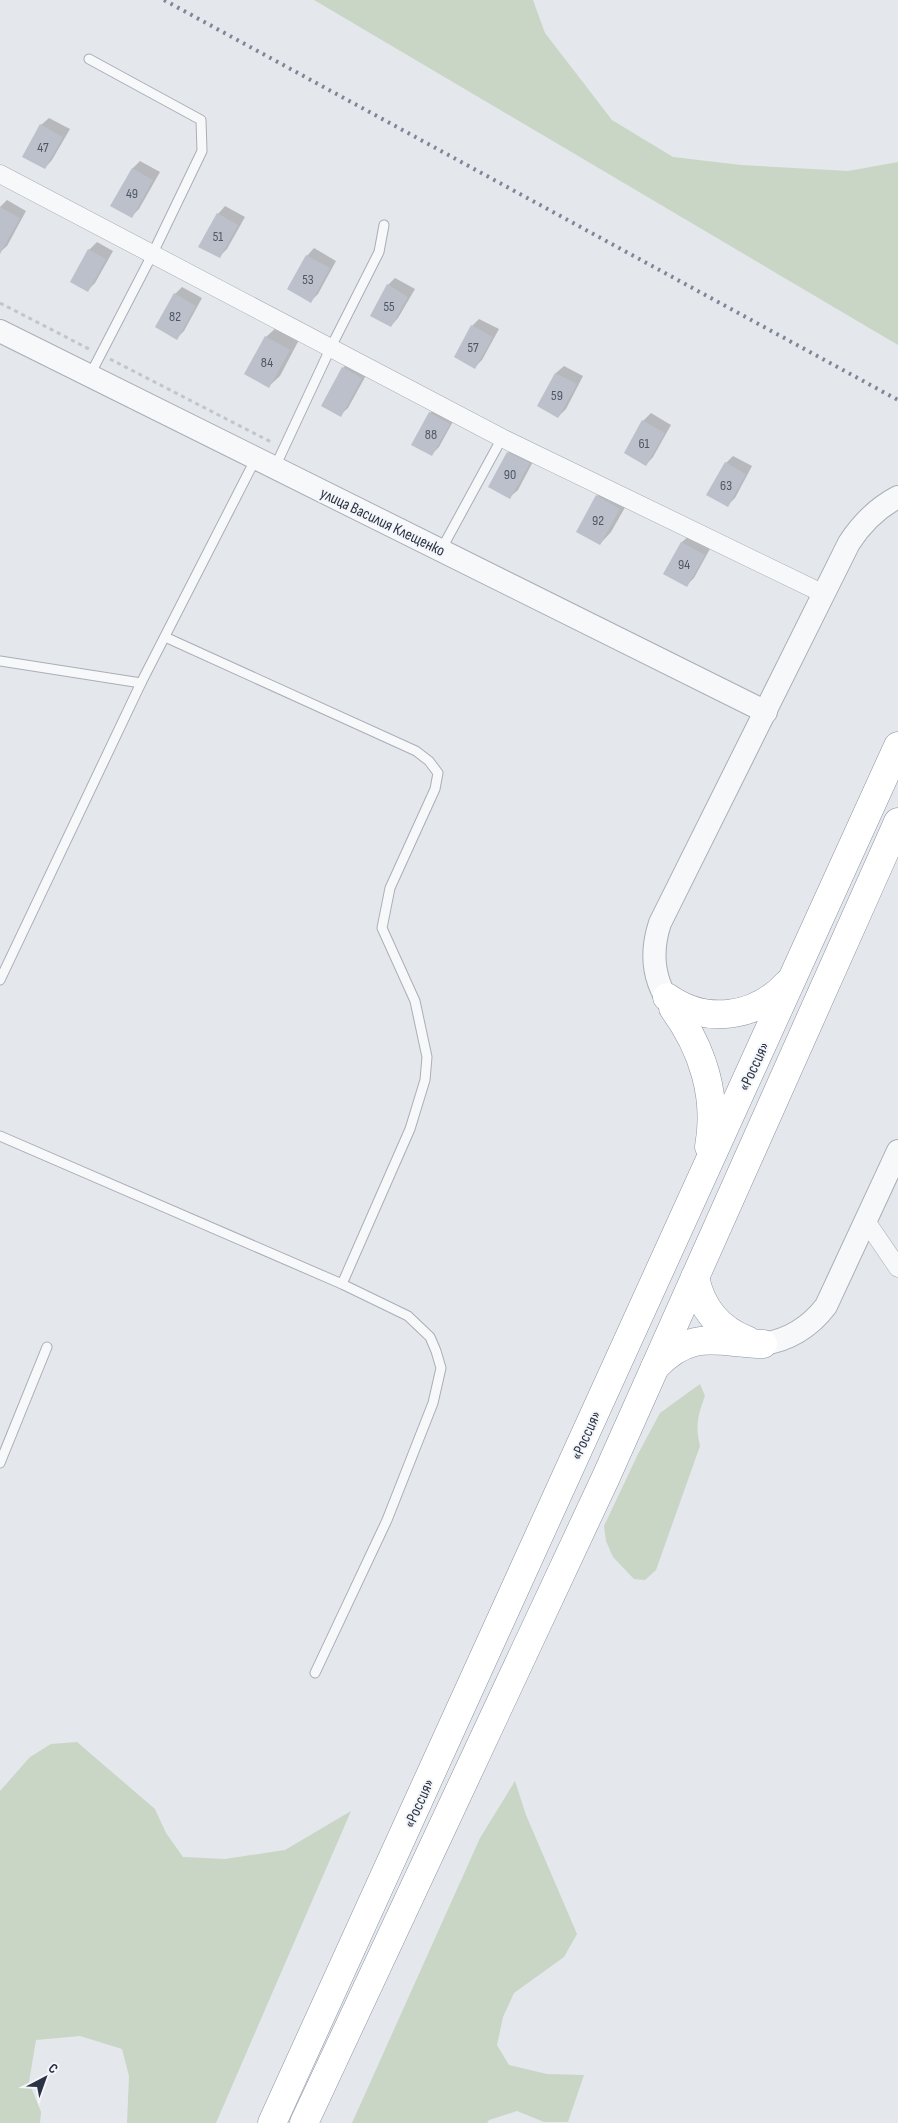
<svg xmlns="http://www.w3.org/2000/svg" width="898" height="2123" font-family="'Sofia Sans Condensed',sans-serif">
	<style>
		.green { fill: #c9d6c5 }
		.shadow { fill: #0003 }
		.building { fill: #bbc0ca }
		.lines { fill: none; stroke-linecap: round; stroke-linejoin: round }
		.service-casing { stroke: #a9aeb7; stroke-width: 11 }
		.minor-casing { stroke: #a9aeb7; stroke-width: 19 }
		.tertiary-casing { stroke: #a9aeb7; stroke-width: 24 }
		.trunk-casing { stroke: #8b94a3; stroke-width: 29 }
		.path { stroke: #c2c5cb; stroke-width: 3; stroke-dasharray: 4 4; stroke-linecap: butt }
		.service { stroke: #f7f8fa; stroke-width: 9 }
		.minor { stroke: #f7f8fa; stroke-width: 18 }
		.tertiary { stroke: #f7f8fa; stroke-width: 22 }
		.trunk { stroke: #fff; stroke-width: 28 }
		.rail { stroke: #7d8696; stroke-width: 4; stroke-dasharray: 2.5 5; stroke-linecap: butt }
		.labels { text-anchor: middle; stroke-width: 4; stroke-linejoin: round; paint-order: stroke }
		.number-label { font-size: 14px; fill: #4f5766 }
		.street-label { font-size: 16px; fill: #2b3445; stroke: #f4f6f9 }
	</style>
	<rect width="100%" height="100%" fill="#e4e7ec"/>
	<g class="green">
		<path d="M314,0h219l12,33 67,87 61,37 68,8 107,6 50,-9v183z"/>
		<path d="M700,1384l5,12c-7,19 -10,29 -5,50l-44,124 -11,10 -11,-1 -21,-22 -7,-16 -2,-15 35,-74 21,-39z"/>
		<path d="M77,1742l78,67 11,24 17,24 42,2 60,-9 66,-39 -135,312h-89l2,-47 -7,-27 -42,-13 -44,4 -7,42 12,30 -1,11h-40v-332l30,-34 21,-13z"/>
		<path d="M515,1781l11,34 51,119 -13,23 -50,36 -11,24 -6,28 12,20 38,9 37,1 -16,47h-24l-27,-11 -28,9 -2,3h-135l128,-285z"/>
	</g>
	<g class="shadow">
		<path d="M49,118l21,11 -18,31 -7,8 -4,-43z"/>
		<path d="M140,161l20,11 -21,37 -7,7 -20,-10 21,-38z"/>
		<path d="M7,200l19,11 -19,35 -7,6v-45z"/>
		<path d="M225,206l20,11 -18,32 -8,8 -1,-43z"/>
		<path d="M97,242l16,9 -18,32 -7,7 -16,-9 17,-31z"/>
		<path d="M314,248l22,13 -18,33 -7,7 -4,-45z"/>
		<path d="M395,278l20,11 -17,29 -7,8 -3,-41z"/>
		<path d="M182,287l20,11 -18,33 -7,7 -2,-44z"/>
		<path d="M479,319l20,10 -17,31 -7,7 -3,-41z"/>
		<path d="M278,326l22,12 -20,38 -12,11 -2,-50z"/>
		<path d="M351,360l18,10 -21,38 -8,7 -18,-10 21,-37z"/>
		<path d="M564,366l19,10 -17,33 -8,8 -20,-12 18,-32z"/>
		<path d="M438,406l18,10 -17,31 -7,7 -2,-41z"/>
		<path d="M651,413l20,12 -18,32 -7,8 -20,-12 17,-32z"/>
		<path d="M516,446l20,10 -18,34 -8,7 -2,-44z"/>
		<path d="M733,456l19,10 -17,32 -8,8 -1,-43z"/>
		<path d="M608,485l23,12 -20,35 -11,12 -3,-48z"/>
		<path d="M690,535l21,12 -17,31 -7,7 -22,-12 17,-31z"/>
	</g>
	<g class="building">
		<path d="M40,124l23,13 -18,32 -23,-12z"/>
		<path d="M132,168l21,12 -21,38 -22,-12z"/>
		<path d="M0,207l20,11 -20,36z"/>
		<path d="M217,213l21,12 -18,33 -22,-11z"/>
		<path d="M88,249l18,10 -18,33 -18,-10z"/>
		<path d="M306,255l24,13 -19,35 -24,-14z"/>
		<path d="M387,284l21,13 -17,30 -21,-11z"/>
		<path d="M174,293l22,13 -19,34 -22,-13z"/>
		<path d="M471,325l22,12 -18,32 -21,-12z"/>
		<path d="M265,336l25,14 -21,38 -25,-14z"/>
		<path d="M342,367l20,11 -21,39 -20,-11z"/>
		<path d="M555,373l22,11 -19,34 -21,-12z"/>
		<path d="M429,412l21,12 -18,32 -21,-11z"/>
		<path d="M642,420l23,13 -19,33 -22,-13z"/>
		<path d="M507,452l23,11 -20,36 -22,-12z"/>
		<path d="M725,462l21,12 -18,33 -22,-12z"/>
		<path d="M596,495l24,14 -20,36 -24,-13z"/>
		<path d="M681,542l24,13 -18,32 -24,-13z"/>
	</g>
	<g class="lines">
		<defs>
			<g id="service">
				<path d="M89,59l112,61 1,31 -50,104 -62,120"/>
				<path d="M275,467l56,-120 48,-95 5,-27"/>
				<path d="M441,550l61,-112"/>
				<path d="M0,661l141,22"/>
				<path d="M0,980l141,-297 115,-225"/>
				<path d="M0,1136l342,148 68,-155 15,-49 2,-23 -12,-56 -33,-73 8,-40 45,-99 3,-16 -9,-12 -13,-10 -251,-114"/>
				<path d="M0,1463l47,-116"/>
				<path d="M315,1673l72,-153 46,-117 8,-35 -5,-17 -6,-14 -22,-21 -66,-32"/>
			</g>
			<g id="minor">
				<path d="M0,174l502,264 322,156"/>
				<path d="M866,1221l32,47"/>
			</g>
			<g id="tertiary">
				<path d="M0,331l766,381"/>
				<path d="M673,1008c-20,-26 -23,-55 -13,-85l189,-380c13,-20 28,-35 49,-46"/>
				<path d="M763,1344c26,-4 47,-17 63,-38l72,-155"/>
			</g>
			<g id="trunk">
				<path d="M667,997c39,28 89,21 121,-14"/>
				<path d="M673,1008c30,41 45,89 36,139"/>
				<path d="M695,1277c6,30 23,52 52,63"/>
				<path d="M655,1367c37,-39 62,-24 108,-23"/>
				<path d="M272,2123l626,-1377"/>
				<path d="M304,2123l302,-646 292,-655"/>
			</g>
		</defs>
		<use href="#service" class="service-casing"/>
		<use href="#minor" class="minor-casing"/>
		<use href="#tertiary" class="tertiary-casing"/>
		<use href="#trunk" class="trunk-casing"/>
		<g class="path">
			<path d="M0,303l91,47"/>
			<path d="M110,359l163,84"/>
		</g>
		<use href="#service" class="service"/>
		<use href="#minor" class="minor"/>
		<use href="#tertiary" class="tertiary"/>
		<use href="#trunk" class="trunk"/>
		<path class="rail" d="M164,0l734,400"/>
	</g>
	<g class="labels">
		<g class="number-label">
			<text x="43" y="152">47</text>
			<text x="132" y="198">49</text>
			<text x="218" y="241">51</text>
			<text x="308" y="284">53</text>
			<text x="389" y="311">55</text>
			<text x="175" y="321">82</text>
			<text x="473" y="352">57</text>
			<text x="267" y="367">84</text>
			<text x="557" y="400">59</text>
			<text x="431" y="439">88</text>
			<text x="644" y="448">61</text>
			<text x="510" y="479">90</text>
			<text x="726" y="490">63</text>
			<text x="598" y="525">92</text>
			<text x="684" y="569">94</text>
		</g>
		<g class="street-label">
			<text transform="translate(383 521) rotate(26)" y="6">улица Василия Клещенко</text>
			<text transform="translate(753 1066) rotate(-65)" y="6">«Россия»</text>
			<text transform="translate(585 1435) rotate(-66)" y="6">«Россия»</text>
			<text transform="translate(418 1803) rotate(-66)" y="6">«Россия»</text>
		</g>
	</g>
	<g transform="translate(45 2078) rotate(41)" stroke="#f4f6f9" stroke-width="4" paint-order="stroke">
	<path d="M0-4L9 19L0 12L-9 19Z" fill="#2b3445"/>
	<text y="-8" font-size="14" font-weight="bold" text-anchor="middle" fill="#2b3445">С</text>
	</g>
</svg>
